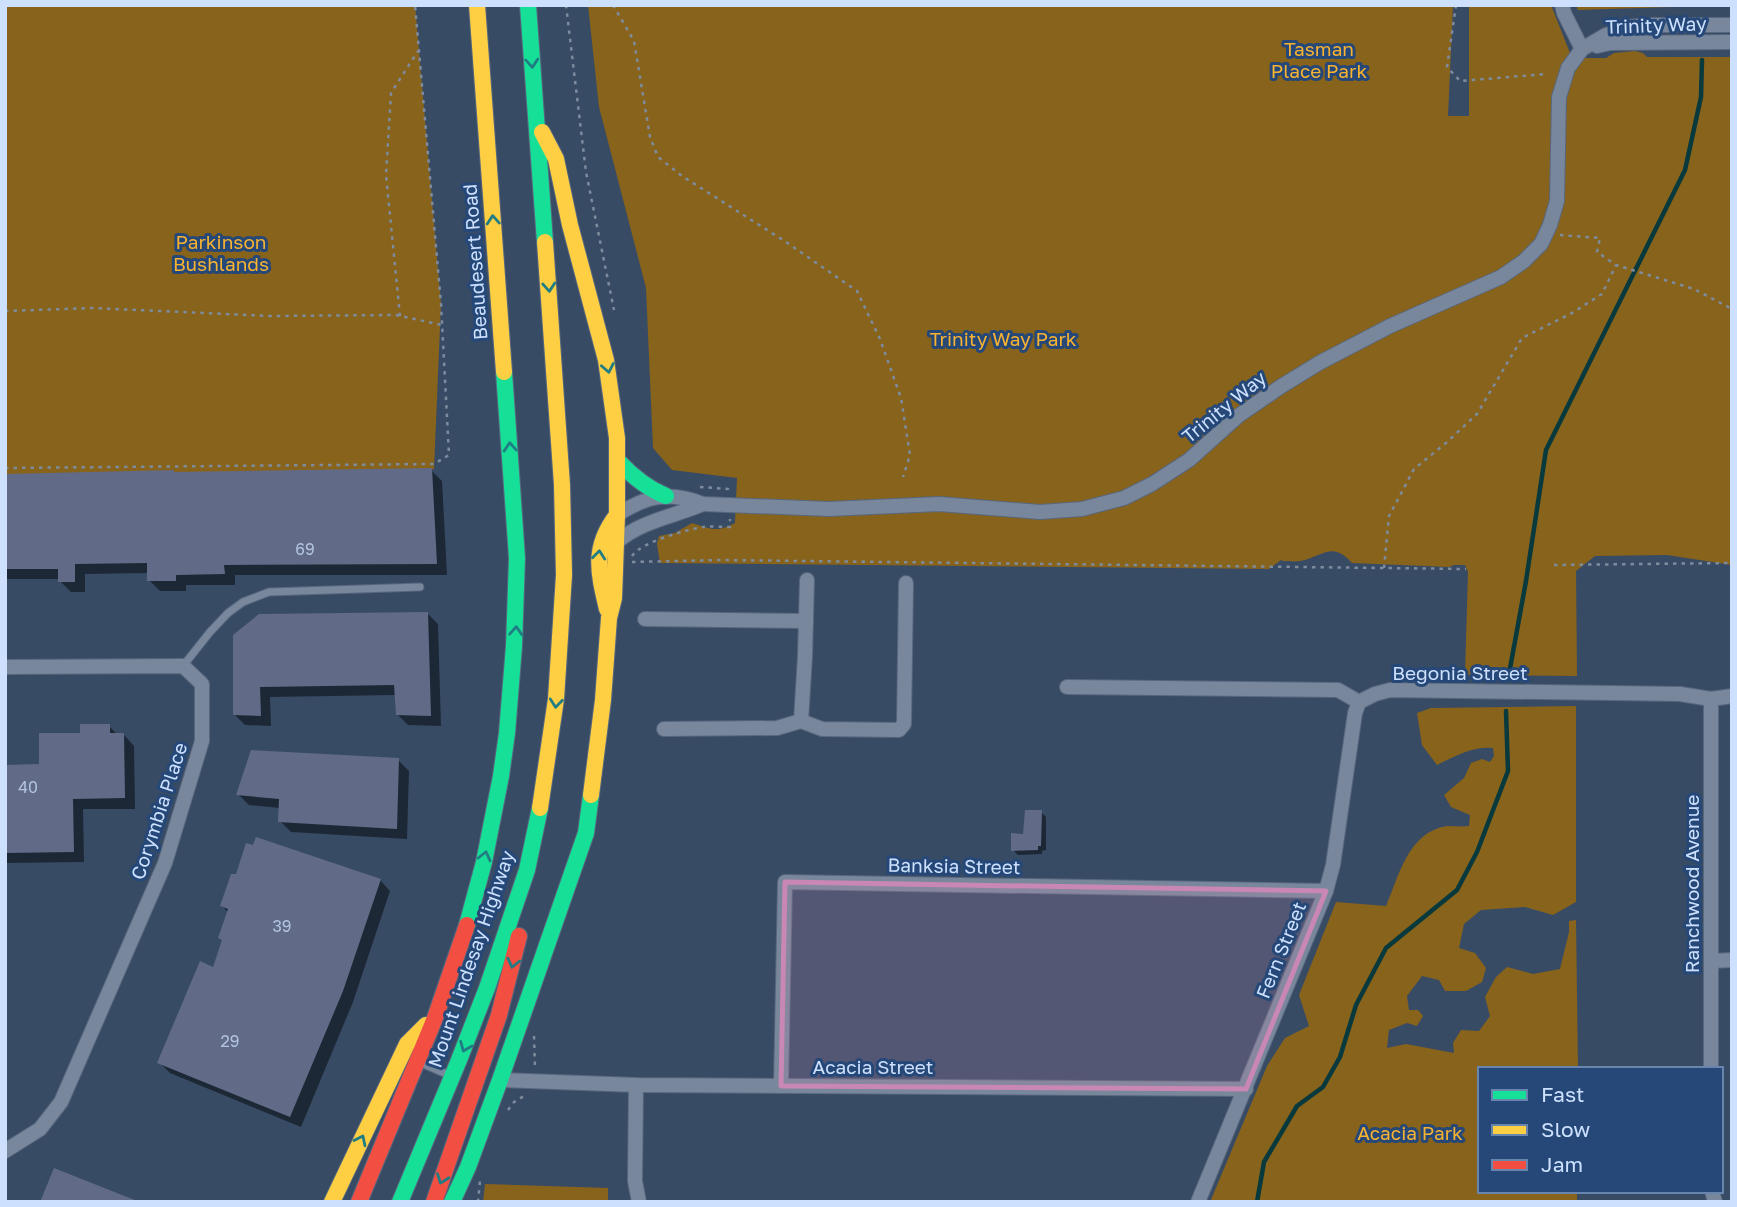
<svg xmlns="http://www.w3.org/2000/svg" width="1737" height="1207" font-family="'Golos Text',sans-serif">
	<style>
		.green { fill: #88631b }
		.shadow { fill: #0007 }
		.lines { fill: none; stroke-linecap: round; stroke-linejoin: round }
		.stream { stroke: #08393c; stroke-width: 4.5 }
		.building { fill: #616b87 }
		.lane-casing { stroke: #57677e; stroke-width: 9 }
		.street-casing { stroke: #57677e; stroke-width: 16 }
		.fast-casing { stroke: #57677e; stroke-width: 18 }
		.slow-casing { stroke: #57677e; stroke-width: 18 }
		.jam-casing { stroke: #57677e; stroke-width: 18 }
		.path { stroke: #7e8b9d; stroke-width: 2.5; stroke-dasharray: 3.5 5; stroke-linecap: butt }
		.lane { stroke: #79879c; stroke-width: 7 }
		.street { stroke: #79879c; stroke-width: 14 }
		.fast { stroke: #16e098; stroke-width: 16 }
		.slow { stroke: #ffcf43; stroke-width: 16 }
		.jam { stroke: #f24e42; stroke-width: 16 }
		.oneway { stroke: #207d83 }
		.marked { fill: #c887b5; fill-opacity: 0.2; stroke: #c887b5; stroke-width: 5; stroke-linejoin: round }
		.labels { text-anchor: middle; stroke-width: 6; stroke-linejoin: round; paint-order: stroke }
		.number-label { font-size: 16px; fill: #b2c4e0 }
		.street-label { font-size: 19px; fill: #cde1fe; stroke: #254878 }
		.park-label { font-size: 19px; fill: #f9b331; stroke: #254878 }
	</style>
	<rect width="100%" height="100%" fill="#384b65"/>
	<g class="green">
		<path d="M5,5h410l26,299 -7,165 -429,7z"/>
		<path d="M588,5h865l-5,111h21v-111h82l21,53h34l8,-5 21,-2 8,2 4,4h85v508l-65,-10 -72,1 -19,15 1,105 -112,-1 3,-103 -3,-7h-11l-5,2 -97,-4c-20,-23 -30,-6 -52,-2 -5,1 -12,0 -17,0l-2,-1 -12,9 -609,-6 -3,-19 2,-8 16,-3 17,-10c19,6 24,10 43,0l2,-45 -65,-8 -19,-22 -7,-160 -47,-181z"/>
		<path d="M1576,5h156l-154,5z"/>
		<path d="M1576,706v196l-23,13 -28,-8 -44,3 -17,14 -5,24 16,5 11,15 -4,14 -16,9h-21l-6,-11 -17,-4 -15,20 2,14h9l5,6 -6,10 -10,-3 -18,7 -2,18 19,-4 48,9 -1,-10 8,-13 18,1 11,-15 -5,-19 11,-20 11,-10 26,7 27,-5 9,-37v-11l7,-1 2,149h-98v122h97v11h-367l57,-136 18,-28 24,-12 -10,-31 37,-93 50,4c13,-30 22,-74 61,-80 7,0 15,1 22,0l1,-11 -19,-8 -7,-12 20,-17 7,-15 11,-4 8,3 4,-6 -1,-8c-20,-2 -38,8 -56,17l-15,-20 -5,-32 14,-5z"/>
		<path d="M485,1184l123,4v14h-125z"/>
	</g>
	<g class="shadow">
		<path d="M431,470l11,11 5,94h-212v10h-49v6h-26l-11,-11v-7l-64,1v18h-14l-11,-11v-2h-55v-103z"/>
		<path d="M427,613l11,11 3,102 -33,-1 -11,-11 -1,-19 -126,2 1,29 -26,-1 -11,-11 1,-78z"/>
		<path d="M109,726l9,9h6l10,11 1,63h-52l1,53 -79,1v-91l36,-6 41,-31z"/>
		<path d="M398,760l11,11 -2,68 -116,-7 -11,-11v-13l-31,-3 -11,-11z"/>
		<path d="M1041,812l5,5v33l-4,1v3l-24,1 -5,-5z"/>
		<path d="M380,880l10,11 -37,111 -52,125 -131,-54 -11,-11 55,-93 10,-27 -4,-4 8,-26 -6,-6z"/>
	</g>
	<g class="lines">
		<g class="stream">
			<path d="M1509,674l17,-93 20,-131 139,-280 16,-73 1,-37"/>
			<path d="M1257,1202l7,-40 33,-56 26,-19 17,-30 16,-52 30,-57 71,-58 20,-38 31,-81 -2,-60"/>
		</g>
	</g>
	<g class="building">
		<path d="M432,468l5,96 -213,1 1,9 -49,1v6h-29v-18l-72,1v18h-17v-13h-53v-95l169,-4v2z"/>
		<path d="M428,612l3,104 -35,-1 -2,-30 -134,2 1,29 -28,-1v-80l26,-21z"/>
		<path d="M80,724h30v9h14l1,65 -52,1 1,53 -69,1v-88l34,-1v-31h41z"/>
		<path d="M251,750l148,8 -2,71 -119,-7 1,-23 -43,-4z"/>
		<path d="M1025,810h17l-1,36h-3v4l-27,1v-18l12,1z"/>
		<path d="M256,837l125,42 -38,112 -53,126 -133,-54 43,-102 13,6 9,-27 -4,-2 10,-29 -8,-3 11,-32h5l10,-31 7,2z"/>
		<path d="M54,1168l83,33 -1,1h-96z"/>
	</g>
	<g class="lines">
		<defs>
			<g id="lane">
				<path d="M183,666l27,-34 18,-19 15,-11 26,-10 151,-5"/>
				<path d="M421,1063l28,12"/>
			</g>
			<g id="street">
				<path d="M1562,5l2,8 18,36"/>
				<path d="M1597,46l13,-3 122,-1"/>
				<path d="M617,515c30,-20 53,-24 86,-11l126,5 110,-5 101,8 42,-3 42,-11 28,-14 37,-24 49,-44 42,-29 39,-24 71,-37 111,-49 23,-16 17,-17 9,-19 7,-24 2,-104 9,-29 14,-19 24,-14 23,-8 19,-2h84"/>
				<path d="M617,542c24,-21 58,-26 86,-38"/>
				<path d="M645,619l161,2"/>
				<path d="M5,667l178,-1 19,18v57l-37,122 -104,239 -21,27 -35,22"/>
				<path d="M1067,687l271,3 21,12 16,-8 15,-4 290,4 31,5 21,-3"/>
				<path d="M801,721l4,-65 2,-76"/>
				<path d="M664,729l113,-1 24,-7 21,8 77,1 5,-6 2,-141"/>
				<path d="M1712,961l20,-1"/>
				<path d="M1711,1069v-370"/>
				<path d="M500,1080l136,5 610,4"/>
				<path d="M636,1085l-1,96 4,21"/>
				<path d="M781,1086l4,-204 541,9"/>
				<path d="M1712,1191l3,11"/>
				<path d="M1198,1202l128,-311 7,-26 22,-152 4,-11"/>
			</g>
			<g id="fast">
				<path d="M528,5l17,237"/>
				<path d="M618,461c14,15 28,27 48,35"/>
				<path d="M467,925l17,-63 17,-86 6,-43 7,-87 3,-88 -13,-186"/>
				<path d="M400,1202l59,-142 28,-72 40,-118 13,-62"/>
				<path d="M452,1202l16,-35 32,-87 86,-247 5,-38"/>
			</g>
			<g id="slow">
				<path d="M477,5l27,367"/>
				<path d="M542,132l14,27 14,66 36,135 11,78v77"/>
				<path d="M607,609c-9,-37 -15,-62 10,-94"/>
				<path d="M591,795l12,-95 6,-82 5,-20 3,-83"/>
				<path d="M540,808l16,-109 8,-124 -2,-90 -17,-243"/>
				<path d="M332,1202l75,-158 19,-19"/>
			</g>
			<g id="jam">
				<path d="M359,1202l76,-184 32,-93"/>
				<path d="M434,1202l65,-187 20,-79"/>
			</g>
		</defs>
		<use href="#lane" class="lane-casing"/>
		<use href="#street" class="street-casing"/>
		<use href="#fast" class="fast-casing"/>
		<use href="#slow" class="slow-casing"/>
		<use href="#jam" class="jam-casing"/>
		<g class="path">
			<path d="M566,5l20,167 28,138"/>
			<path d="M613,5l21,36 16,96 8,20 24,19 104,66 71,49 23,48 21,59 9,57 -7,22"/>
			<path d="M1456,5l-9,62 13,14 86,-7"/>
			<path d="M1560,235l40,3 -3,14 19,13 78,24 38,20"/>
			<path d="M5,311l88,-3 177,8 126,-1 46,10"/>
			<path d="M400,316l-14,-141 5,-82 27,-42"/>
			<path d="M5,468l429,-4 15,-9 -8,-151 -26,-299"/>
			<path d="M700,487l28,2 1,3"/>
			<path d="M632,556c9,-14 54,-26 71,-29 8,-1 18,0 27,0v-8"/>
			<path d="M632,562l89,-2 745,9"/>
			<path d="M1554,565l178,-2"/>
			<path d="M1384,568l5,-52 25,-47 32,-26 31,-29 45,-76 50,-25 30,-19 14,-29"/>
			<path d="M534,1036l1,31"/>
			<path d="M508,1110l6,-8 10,-6"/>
			<path d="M478,1202l2,-21"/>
		</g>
		<use href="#lane" class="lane"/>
		<use href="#street" class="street"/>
		<use href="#fast" class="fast"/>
		<use href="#slow" class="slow"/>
		<use href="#jam" class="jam"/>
	</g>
	<defs><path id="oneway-chevron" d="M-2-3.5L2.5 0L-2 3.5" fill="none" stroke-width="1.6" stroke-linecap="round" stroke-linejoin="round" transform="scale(1.75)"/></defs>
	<g class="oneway">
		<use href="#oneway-chevron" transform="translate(532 63) rotate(86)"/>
		<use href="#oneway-chevron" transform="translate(493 220) rotate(-94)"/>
		<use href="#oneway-chevron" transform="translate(549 287) rotate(86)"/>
		<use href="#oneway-chevron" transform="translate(608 368) rotate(79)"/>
		<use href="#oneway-chevron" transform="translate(510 447) rotate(-94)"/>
		<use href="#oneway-chevron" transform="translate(599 555) rotate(-84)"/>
		<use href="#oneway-chevron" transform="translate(516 631) rotate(-87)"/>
		<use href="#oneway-chevron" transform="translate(556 703) rotate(96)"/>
		<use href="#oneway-chevron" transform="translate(485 856) rotate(-77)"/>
		<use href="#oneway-chevron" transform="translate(513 963) rotate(103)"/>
		<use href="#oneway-chevron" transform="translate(465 1047) rotate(112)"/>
		<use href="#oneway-chevron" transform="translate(361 1140) rotate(-64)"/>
		<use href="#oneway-chevron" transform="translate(442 1179) rotate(110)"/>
	</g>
	<path class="marked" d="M785,882l541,9 -80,198 -465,-3z"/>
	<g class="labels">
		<g class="number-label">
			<text x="305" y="555">69</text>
			<text x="28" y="793">40</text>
			<text x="282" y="932">39</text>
			<text x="230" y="1047">29</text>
		</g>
		<g class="street-label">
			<text transform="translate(1656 25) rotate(-2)" y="7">Trinity Way</text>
			<text transform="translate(475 262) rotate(-94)" y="7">Beaudesert Road</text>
			<text transform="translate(1224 407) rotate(-39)" y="7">Trinity Way</text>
			<text x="1460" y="680">Begonia Street</text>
			<text transform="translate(159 811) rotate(-72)" y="7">Corymbia Place</text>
			<text transform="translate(954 866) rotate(1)" y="7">Banksia Street</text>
			<text transform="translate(1692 884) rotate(-90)" y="7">Ranchwood Avenue</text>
			<text transform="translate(1281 950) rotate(-68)" y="7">Fern Street</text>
			<text transform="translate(471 959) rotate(-71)" y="7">Mount Lindesay Highway</text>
			<text x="873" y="1074">Acacia Street</text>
		</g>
		<g class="park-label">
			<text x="1319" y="56">Tasman<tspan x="1319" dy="22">Place Park</tspan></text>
			<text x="221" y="249">Parkinson<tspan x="221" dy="22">Bushlands</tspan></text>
			<text x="1003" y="346">Trinity Way Park</text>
			<text x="1410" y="1140">Acacia Park</text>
		</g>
	</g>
	<rect width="1737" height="1207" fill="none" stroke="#cde1fe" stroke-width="14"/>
	<rect x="1478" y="1067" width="245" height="126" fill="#254878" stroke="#6885ae" stroke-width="2"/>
	<rect x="1492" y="1090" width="35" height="10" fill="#16e098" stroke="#6885ae" stroke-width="2"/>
	<text x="1541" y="1102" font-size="21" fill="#cde1fe">Fast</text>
	<rect x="1492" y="1125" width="35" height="10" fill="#ffcf43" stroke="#6885ae" stroke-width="2"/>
	<text x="1541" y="1137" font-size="21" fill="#cde1fe">Slow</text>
	<rect x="1492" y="1160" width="35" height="10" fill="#f24e42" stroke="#6885ae" stroke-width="2"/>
	<text x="1541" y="1172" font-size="21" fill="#cde1fe">Jam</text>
</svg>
